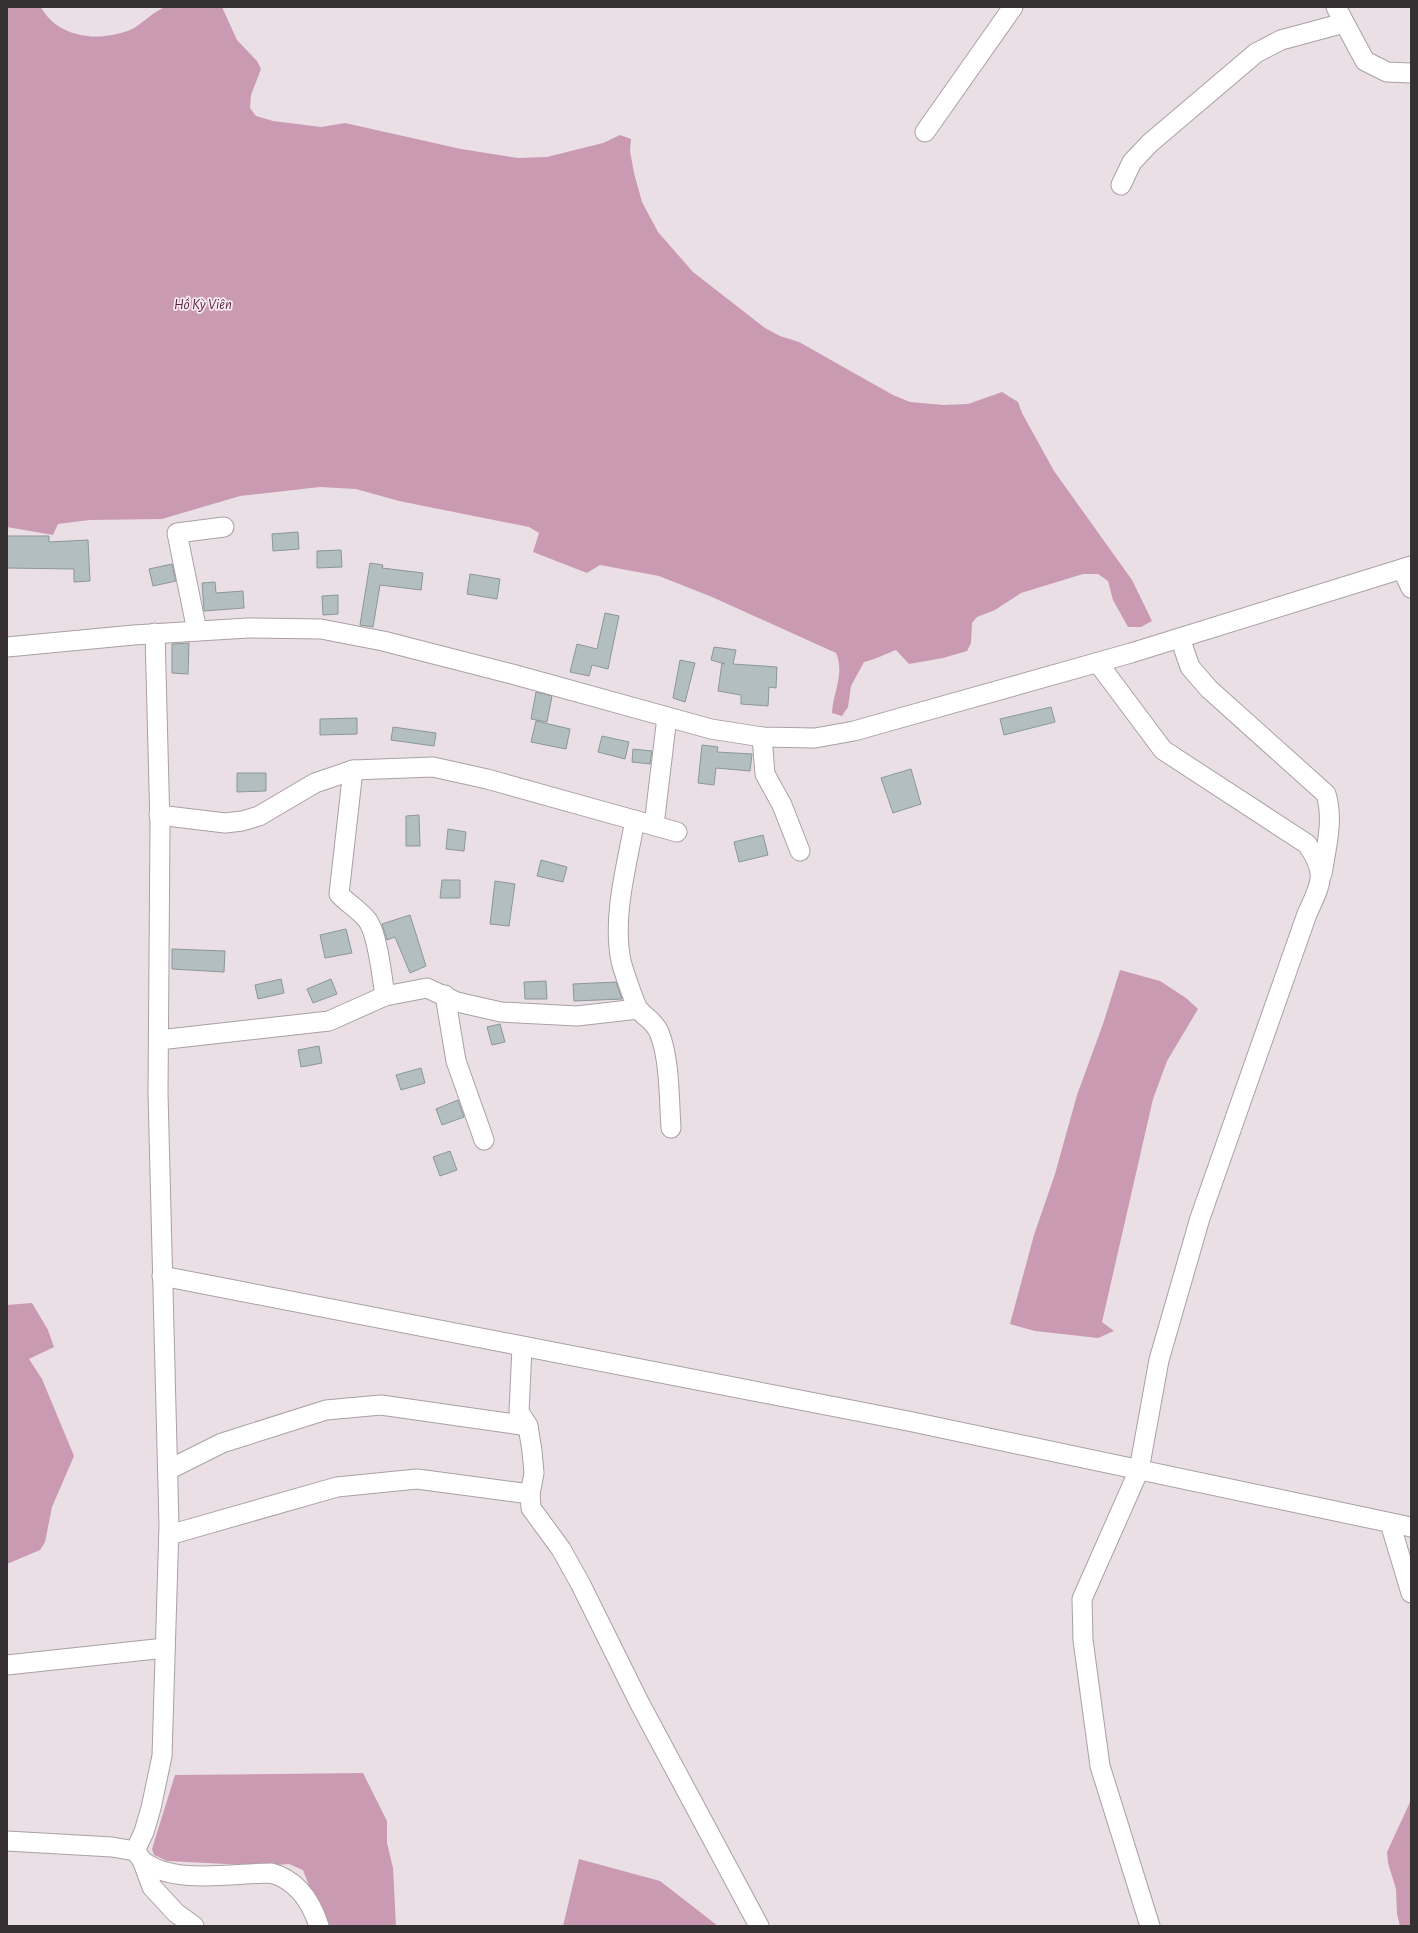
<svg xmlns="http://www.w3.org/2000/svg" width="1418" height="1933" font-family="'Alegreya Sans',sans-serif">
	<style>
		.water { fill: #ca9ab2 }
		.building { fill: #b2bec0; stroke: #8c9799 }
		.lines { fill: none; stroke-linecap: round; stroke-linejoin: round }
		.minor-casing { stroke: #aaa0a4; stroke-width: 21 }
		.minor { stroke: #fff; stroke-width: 19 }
		.labels { text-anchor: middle; stroke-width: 3.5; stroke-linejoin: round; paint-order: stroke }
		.water-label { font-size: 15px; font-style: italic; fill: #591f41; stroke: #f7ecf1 }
	</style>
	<rect width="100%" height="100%" fill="#eadfe4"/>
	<g class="water">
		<path d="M7,7h34c17,32 59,35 89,23 12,-5 25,-21 37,-23 14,-3 40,0 55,0l15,33 20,21 4,8 -10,26 -1,13 6,8 17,5 48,6 24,-4 116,26 57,9 29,-1 56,-14 17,-8 11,4 -1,12 4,22 8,29 16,30 35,40 72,56 15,8 19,6 94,53 17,7 34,3 24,-1 34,-12 16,10 4,11 32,58 78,109 20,41 -11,6h-13l-15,-27 -5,-19 -10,-7h-15l-62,19 -26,17 -18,7 -5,6 -1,20 -4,8 -24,7 -34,6 -13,-14c-11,4 -20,9 -32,12l-13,24 -3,21 -6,9 -10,-3c1,-21 13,-39 4,-60l-124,-56 -53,-21 -59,-11 -13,8 -54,-21 6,-19 -10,-6 -130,-26 -43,-12 -36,-2 -80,9 -78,23 -73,1 -31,4 -5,11 -46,-8z"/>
		<path d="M1120,970l40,11 26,17 12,11 -31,52 -14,38 -51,223 12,9 -16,7 -63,-7 -25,-7 24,-89 21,-61 22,-79 26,-71z"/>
		<path d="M32,1303l16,27 6,17 -25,12 13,20 32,77 -22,51 -7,35 -5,8 -33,14v-259z"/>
		<path d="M363,1773l24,48v22l6,25 3,58h-71l-22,-56 -14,-6 -25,2 -97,-5 -13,-6 -2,-6 23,-74z"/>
		<path d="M1411,1800v126h-11l-3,-12 -1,-25 -8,-26 -1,-11z"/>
		<path d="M579,1859l81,22 58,45h-155z"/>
	</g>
	<g class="building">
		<path d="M298,532l1,17 -26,2 -1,-17z"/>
		<path d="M7,536h42v6l39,-2 2,41 -16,1v-13l-67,-1z"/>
		<path d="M341,550l1,17 -25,1v-17z"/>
		<path d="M370,563l13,2 -1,3 41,5 -2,17 -41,-5 -7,42 -13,-2z"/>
		<path d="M172,564l4,17 -23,5 -4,-17z"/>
		<path d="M470,574l30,5 -3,20 -30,-5z"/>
		<path d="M215,582l1,11 27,-2 1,17 -40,3 -2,-28z"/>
		<path d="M338,595v19l-15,1 -1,-19z"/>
		<path d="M605,613l14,3 -11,53 -16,-4 -3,11 -19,-4 7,-28 20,5z"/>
		<path d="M189,643l-1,31 -16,-1v-29z"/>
		<path d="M714,647l22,3 -3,14 44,3 -1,21 -7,-1 -1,19 -27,-2v-9l-23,-4 4,-28 3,1 -14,-4z"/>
		<path d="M680,660l15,3 -10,39 -12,-4z"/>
		<path d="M536,692l16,4 -5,26 -16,-3z"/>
		<path d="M1051,707l4,15 -51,13 -4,-16z"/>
		<path d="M357,718v16l-37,1v-16z"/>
		<path d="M536,721l34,8 -4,20 -35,-7z"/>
		<path d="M393,727l43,6 -2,13 -43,-6z"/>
		<path d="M602,736l27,6 -4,17 -27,-7z"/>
		<path d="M702,745l16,2 -1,5 35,2 -2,17 -34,-3 -2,17 -16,-2z"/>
		<path d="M633,749l19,2 -2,13 -18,-2z"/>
		<path d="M911,769l10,35 -28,9 -12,-35z"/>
		<path d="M237,773h29v18l-29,1z"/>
		<path d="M419,815l1,31h-14v-30z"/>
		<path d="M448,829l18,3 -2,19 -18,-2z"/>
		<path d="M763,835l5,20 -29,7 -5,-20z"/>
		<path d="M541,860l26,7 -4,15 -26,-6z"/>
		<path d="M442,880h18v18h-20z"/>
		<path d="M495,881l20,3 -6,42 -19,-2z"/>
		<path d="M410,915l16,51 -16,7 -15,-36 -8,3 -5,-16z"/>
		<path d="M346,929l6,24 -27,5 -5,-23z"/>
		<path d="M172,949l53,2 -1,21 -52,-3z"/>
		<path d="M281,979l3,14 -26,6 -3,-14z"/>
		<path d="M331,979l6,15 -24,9 -6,-14z"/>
		<path d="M546,981l1,18h-22l-1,-17z"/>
		<path d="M616,982l6,17 -48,2 -1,-17z"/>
		<path d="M500,1024l5,18 -13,3 -5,-18z"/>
		<path d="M319,1046l3,17 -21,4 -3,-17z"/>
		<path d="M421,1068l4,15 -24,7 -5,-15z"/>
		<path d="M458,1100l6,17 -22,8 -6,-16z"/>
		<path d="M450,1151l7,19 -17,6 -7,-19z"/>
	</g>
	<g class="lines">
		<defs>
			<g id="minor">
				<path d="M1336,7l29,54 22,11 24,1"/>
				<path d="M925,132l88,-125"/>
				<path d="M1121,185l11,-23 18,-19 106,-90 25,-13 63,-17"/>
				<path d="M1402,569l9,19"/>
				<path d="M197,631l-20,-98 47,-6"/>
				<path d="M1180,638l10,29 19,22 117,105c8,26 0,54 -4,80"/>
				<path d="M7,647l127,-12 114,-7 73,1 62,12 129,33 199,55 51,8 53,1 39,-7 277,-78 280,-87"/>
				<path d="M1098,663l65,87 144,94c21,30 14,39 0,70l-107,304 -41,142 -20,110 -57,129 1,41 17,126 50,160"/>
				<path d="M762,737l3,37 17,31 18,46"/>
				<path d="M353,770l-14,124c9,10 21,16 29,27 10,15 14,56 17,75"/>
				<path d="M159,815l66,8 17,-2 17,-5 56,-33 38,-13 80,-3 54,12 190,53"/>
				<path d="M635,820c-8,45 -23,96 -14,141 2,8 14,44 18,49 7,8 15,11 20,22 11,27 10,67 12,96"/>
				<path d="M654,825l13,-108"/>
				<path d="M445,995l11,66 28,79"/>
				<path d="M159,1040l170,-19 56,-25 42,-8 30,14 44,10 76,4 61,-7"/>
				<path d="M162,1276l746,145 503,106"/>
				<path d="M522,1347l-3,65 9,14 4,25 2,22 -4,21 1,14 30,41 19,34 60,121 119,222"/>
				<path d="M168,1470l54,-27 104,-33 55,-5 147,21"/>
				<path d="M1390,1523l21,70"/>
				<path d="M169,1535l168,-48 80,-8 113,15"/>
				<path d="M7,1665l158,-17"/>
				<path d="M7,1841l105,6 23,4c3,3 5,7 8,10 29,24 92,12 128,12 26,7 40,28 48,53"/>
				<path d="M135,1851l9,-19 7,-24 11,-52 7,-230 -11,-433 2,-267 -5,-193"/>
				<path d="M142,1860l10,27 24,26 18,13"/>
			</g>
		</defs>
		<use href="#minor" class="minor-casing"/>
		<use href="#minor" class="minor"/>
	</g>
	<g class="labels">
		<g class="water-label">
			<text x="203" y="309">Hồ Kỳ Viên</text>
		</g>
	</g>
	<rect width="1418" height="1933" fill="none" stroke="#353133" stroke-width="16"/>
</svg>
